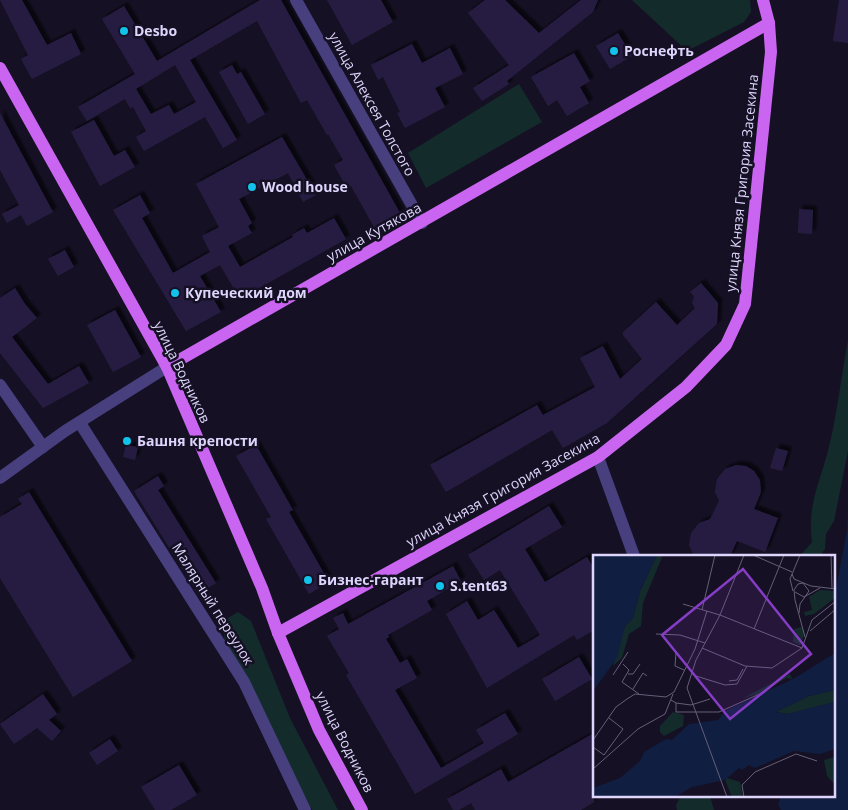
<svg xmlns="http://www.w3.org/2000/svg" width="848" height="810" font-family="'Open Sans',sans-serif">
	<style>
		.green { fill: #142b2c }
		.water { fill: #101e42 }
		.building { fill: #281e42; fill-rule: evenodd; filter: url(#shadow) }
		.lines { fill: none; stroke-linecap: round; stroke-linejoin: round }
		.minor { stroke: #473f7e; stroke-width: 12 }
		.major { stroke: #ca65f2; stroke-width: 12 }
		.poi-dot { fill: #13c2ea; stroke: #151023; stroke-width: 2 }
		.labels { text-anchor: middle; stroke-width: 5; stroke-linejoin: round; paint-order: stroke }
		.poi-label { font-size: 14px; font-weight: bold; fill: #ddd5fc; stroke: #151023; text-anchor: start }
		.street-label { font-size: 14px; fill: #ddd5fc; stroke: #151023 }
		.inset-road { fill: none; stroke: #655f7a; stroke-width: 1 }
		.view { fill: #853dc5; fill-opacity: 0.15; stroke: #853dc5; stroke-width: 2.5 }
		.inset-edge { fill: none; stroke: #ddd5fc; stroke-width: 2.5 }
	</style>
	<defs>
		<filter id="shadow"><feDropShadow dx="4" dy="-4" stdDeviation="1" flood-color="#0009"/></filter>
	</defs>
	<rect width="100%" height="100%" fill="#151023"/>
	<g class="green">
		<path d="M632,0h118l1,12 -7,10 -57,29z"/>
		<path d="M519,84l23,38 -116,66 -18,-35z"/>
		<path d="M848,340v111l-14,70 -8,13 -1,15 -5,7h-20l12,-14c-5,-35 7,-58 16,-91 9,-36 13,-74 20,-111z"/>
		<path d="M238,612l13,9 39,97 48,92h-26l-86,-153 -2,-21 4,-18z"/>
		<path d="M681,796h29l4,14h-37l-1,-5z"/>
	</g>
	<path class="water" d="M848,510v300h-67l-3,-6 3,-8h53v-197l13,-69z"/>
	<g class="building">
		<path d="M0,0h22l25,45 24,-12 10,21 -49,25 -11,-20 7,-4z"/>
		<path d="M260,0h21l119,213 -26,14 -23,-41 -4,2 -13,-23 9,-5 -15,-26 -1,1 -20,-35 -6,3 -44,-82 -67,39 47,80 -14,8 -18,-31 -61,34 -8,-14 10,-6 -13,-24 -3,1 -5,-9 -38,22 -9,-14 57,-33 -33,-55 22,-13 33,55zM175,65l21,37 -22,12 -5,-9 -18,9 -15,-25z"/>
		<path d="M327,0h54l12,22 -41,23z"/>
		<path d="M485,0h20l34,33 42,-33h17l-5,12 -86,69 2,3 -27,17 -9,-13 36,-23 -41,-52z"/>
		<path d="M839,0h9v43l-15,-2z"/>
		<path d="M618,33l14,23 -22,13 -14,-23z"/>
		<path d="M412,44l10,19 28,-15 13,26 -28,14 10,19 -40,21 -8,-15 3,-1 -17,-35 -5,3 -7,-15z"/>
		<path d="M574,53l16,28 -10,6 9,16 -22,13 -10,-16 -9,6 -17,-29z"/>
		<path d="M232,65l5,9 4,-2 24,42 -17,10 -29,-52z"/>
		<path d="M0,113l53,99 -26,14 -6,-11 -14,8 -5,-9 17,-9 -19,-35z"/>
		<path d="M94,120l20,36 11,-6 10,17 -35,19 -29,-54z"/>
		<path d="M282,137l34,58 -13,7 -15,-29 -49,26 13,24 -4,3 4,7 -24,13 12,21 53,-30 -1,-2 12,-7 3,5 27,-15 12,21 -106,60 -20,-34 -20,11 21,36 -35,19 -73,-121 27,-15 10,18 -8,5 31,55 37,-21 -8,-16 17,-9 -23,-43z"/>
		<path d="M799,209l14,1 -1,24 -14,-1z"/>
		<path d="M65,250l9,17 -16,9 -10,-17z"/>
		<path d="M701,283l17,20 -1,21 -110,99 -44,25 -11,-18 -106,62 -16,-27 107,-60 6,10 52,-28 -15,-29 23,-12 17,33 22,-20 -19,-24v-3l33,-30 21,23 18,-17 -3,-5 2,-7 -4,-4z"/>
		<path d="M15,288l10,16 12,14 -25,19 36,47 31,-18 10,17 -46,25 -43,-55v-55z"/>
		<path d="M115,310l26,47 -28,15 -26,-47z"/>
		<path d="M126,445l12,2 -3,13 -12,-3z"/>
		<path d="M256,445l37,65 -4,2 40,70 -20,12 -43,-75 5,-2 -35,-61z"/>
		<path d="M776,448l12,3 -6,20 -12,-3z"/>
		<path d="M736,465l10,1 8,5 6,9 1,12 -7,17 24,9 -13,34 -28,-11 -7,15h-36l-5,-11 2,-12 8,-10 11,-4 9,-18 -4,-9 2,-13 8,-10z"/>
		<path d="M158,476l6,10 -6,4 58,93 -18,11 -64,-103z"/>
		<path d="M29,492l103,169 -59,36 -73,-119v-61l22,-13 -4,-5z"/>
		<path d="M549,506l13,21 -37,22 20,33 42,-25 7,12v61l-17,10 -3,-5 -87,53 -41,-74 21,-13 11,19 16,-10 24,38 22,-13 -40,-65 -16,10 -16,-25z"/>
		<path d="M453,566l8,15 -34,20 5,9 -44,25 1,2 -3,2 14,24 7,-4 10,19 -22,12 46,78 43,-25 -8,-13 29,-17 13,21 -103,60 -69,-119 3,-2 -22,-37 12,-7 -6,-11 10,-5 5,11z"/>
		<path d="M579,657l13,22 -37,22 -13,-22z"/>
		<path d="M43,694l14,20 -8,6 12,11 -9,10 -15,-13 -23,16 -14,-20z"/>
		<path d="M594,733v69l-13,8h-106l-4,-7 -12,7h-6l-6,-11 54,-30 7,13z"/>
		<path d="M110,739l8,12 -21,14 -8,-12z"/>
		<path d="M179,765l18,30 -26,15h-16l-14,-23z"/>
	</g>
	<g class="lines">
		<g class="minor">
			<path d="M296,0l126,223"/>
			<path d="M0,385l43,62"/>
			<path d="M80,423l164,259 61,128"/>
			<path d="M598,457l36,99"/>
			<path d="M0,478l65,-47 102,-64"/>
		</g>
		<g class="major">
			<path d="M0,68l167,299 95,221 16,45 41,97 43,80"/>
			<path d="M167,367l602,-344"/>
			<path d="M278,633l320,-176 88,-70 40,-42 19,-41 26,-252 -2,-29 -6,-23"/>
		</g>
	</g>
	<g class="poi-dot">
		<circle cx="124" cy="31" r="5"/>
		<circle cx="614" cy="51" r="5"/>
		<circle cx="252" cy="187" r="5"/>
		<circle cx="175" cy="293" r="5"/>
		<circle cx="127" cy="441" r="5"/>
		<circle cx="308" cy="580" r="5"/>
		<circle cx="440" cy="586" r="5"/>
	</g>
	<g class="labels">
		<g class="poi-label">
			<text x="134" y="36">Desbo</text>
			<text x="624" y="56">Роснефть</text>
			<text x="262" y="192">Wood house</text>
			<text x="185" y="298">Купеческий дом</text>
			<text x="137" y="446">Башня крепости</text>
			<text x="318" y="585">Бизнес-гарант</text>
			<text x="450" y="591">S.tent63</text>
		</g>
		<g class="street-label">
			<text transform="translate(372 104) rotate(61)" y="5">улица Алексея Толстого</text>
			<text transform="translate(742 183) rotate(-84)" y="5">улица Князя Григория Засекина</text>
			<text transform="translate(374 232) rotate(-29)" y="5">улица Кутякова</text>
			<text transform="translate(182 372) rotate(64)" y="5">улица Водников</text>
			<text transform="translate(503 490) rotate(-29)" y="5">улица Князя Григория Засекина</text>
			<text transform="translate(213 604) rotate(58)" y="5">Малярный переулок</text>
			<text transform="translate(345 742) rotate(63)" y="5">улица Водников</text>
		</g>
	</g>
	<g transform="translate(593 555)">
		<rect width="242" height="242" fill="#151023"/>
		<path d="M64,0h6l-20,48 -2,23 -12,8 -7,24 -9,8 12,-40 8,-8 7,-27zM227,35l15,1v7l-21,16 -9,2 -1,-4 8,-2 -3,-13zM209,72l2,9 -4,9 -7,-3 1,-13zM197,119l2,5 -5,-1 -29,16 -15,4zM242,135v12l-47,12 -12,-2 33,-16zM80,157l11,3 -1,11 -19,10 -4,-4v-6zM242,202h1l-1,28 -8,-9 -3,-16zM134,223l13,4 3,15h-11l-7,-17z" fill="#142b2c"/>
		<path d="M0,0h64l-17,36 -7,27 -8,8 -8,32 -24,33zM242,98v37l-26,6 -33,16 11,2 48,-12v47l-15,5 -26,-3 -39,17 -6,-3 -7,5 -3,-2 -14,12 -33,7 -17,10h-82v-9l27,-10 20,-17 4,-9 22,-13 6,1 17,-16 29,-4 7,-9 70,-33z" fill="#101e42"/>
		<path class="inset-road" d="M160,0l39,17M238,0l1,33M199,19l2,5 17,7 25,3M200,36l-3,-12 10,-24M202,37l9,5 16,-9M90,49l37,11M109,55l13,-55M206,58l1,-9 9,-13 -6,-8 -5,1 -4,6 1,10 10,37M127,60l82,33M161,74l30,-74M217,76l26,-22M63,79l24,1 25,8M109,93l43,18 27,2 30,-20 10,-28 24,-19M83,98l-1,13 9,4M30,109l6,6 -7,12 17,12M35,119h5l7,-10M20,120l15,-23M103,121l29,9 12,-1 10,-18M136,126l8,-1 6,-11M40,134l10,-16 4,3M78,145l5,3v9h43l45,-20M83,148l15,2 19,-6M0,185l23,-33 11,-8 8,-5 31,3 8,-5 21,-43 12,-38M0,192l11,8 19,-26 -14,-11M0,214l45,-40 27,-15 8,-20M134,242l-40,-109 9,-28 24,-45 24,-60M151,242l-2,-12 13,-13 41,-18 21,7"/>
		<path class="view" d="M150,14l68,85 -81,65 -68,-84z"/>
		<rect width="242" height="242" class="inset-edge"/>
	</g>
</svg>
